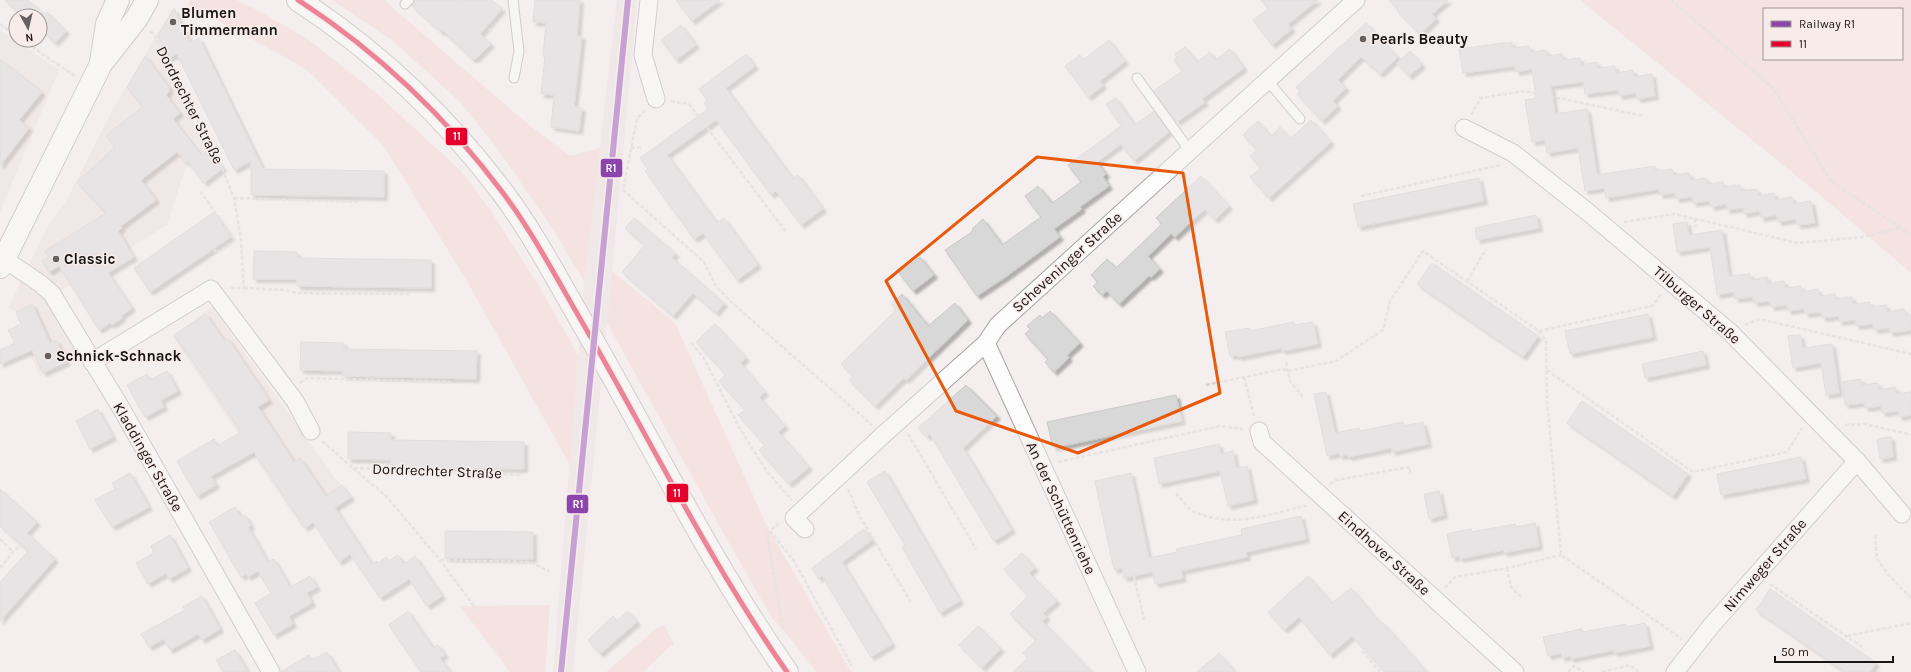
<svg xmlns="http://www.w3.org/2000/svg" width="1911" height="672" font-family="Karla,sans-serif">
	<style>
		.built { fill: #ecdfdd }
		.green { fill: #f4d4ce; fill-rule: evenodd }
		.building { fill: #d9d8d9; stroke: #cac9ca; filter: url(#shadow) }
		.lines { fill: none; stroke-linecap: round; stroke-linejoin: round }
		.lane-casing { stroke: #a8a4a4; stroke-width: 11 }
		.street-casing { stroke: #a8a4a4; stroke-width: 19 }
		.secondary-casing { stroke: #a8a4a4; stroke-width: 24 }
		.path { stroke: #d5d4d3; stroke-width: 2.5; stroke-dasharray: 4 2; stroke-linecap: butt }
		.lane { stroke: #fdfcfc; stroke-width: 9 }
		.street { stroke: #fdfcfc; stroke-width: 17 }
		.secondary { stroke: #fdfcfc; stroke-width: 22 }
		.bus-1-casing { stroke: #f8ecea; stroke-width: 8 }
		.bus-1 { stroke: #e4002b; stroke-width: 5 }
		.rail-1-casing { stroke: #f8ecea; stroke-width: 9 }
		.rail-1 { stroke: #8e44ad; stroke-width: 6 }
		.marked { fill: none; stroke: #e8590c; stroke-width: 3; stroke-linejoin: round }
		.poi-dot { fill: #656160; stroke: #f8ecea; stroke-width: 1.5 }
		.labels { text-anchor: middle; stroke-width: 3; stroke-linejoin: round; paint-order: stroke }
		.poi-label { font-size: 15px; font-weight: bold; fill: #181514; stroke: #f8ecea; text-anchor: start }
		.street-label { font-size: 15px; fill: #181514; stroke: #f8ecea }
		.line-badge { stroke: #f8ecea; stroke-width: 1.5 }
		.badge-label { font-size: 11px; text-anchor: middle; font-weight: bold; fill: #fff }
	</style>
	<defs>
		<filter id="shadow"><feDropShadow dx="3.5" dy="3.5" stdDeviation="1" flood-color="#0004"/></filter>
	</defs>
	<rect width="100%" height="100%" fill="#f4eeee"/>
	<g class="built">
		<path d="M617,0h20l-25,271 -39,401h-20l31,-391z"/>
		<path d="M174,6l17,35 -17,8 3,6 -14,7 45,87 -22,17 -19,59 -105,65 17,67 -39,19 -15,-32 -4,-20 -5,-12 -8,-4 42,-86 15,-19 47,-92z"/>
		<path d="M0,30l59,40 -59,142z"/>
		<path d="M212,307l138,192 -47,30 -131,-193z"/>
	</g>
	<g class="green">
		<path d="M190,0h47l26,13 47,28 65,51 85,78 31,41 51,80 36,64 -8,110 -106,-189 -81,-131 -77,-76 -118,-65z"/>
		<path d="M332,0h52l140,121 46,35 30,-8 -16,133 -34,-56 -53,-77 -37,-46 -68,-62z"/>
		<path d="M1580,0h331v273l-91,-78zM1764,9h138v50h-138z"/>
		<path d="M612,271l63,52 91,201 85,148h-35l-26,-34 -18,-20 -38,-66 -127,-229z"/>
		<path d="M550,605l-5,67h-35l-50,-66z"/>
		<path d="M664,625l10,19 -4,2 -27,26h-37l46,-40z"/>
	</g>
	<g class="building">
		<path d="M5,0h23l16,15 3,-3 19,19 -11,12 -15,-15v-9l3,-3h-22z"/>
		<path d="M415,0h76l11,9 -22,25 11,10 -15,15h-4l-29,-28 -2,1 -29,-26z"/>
		<path d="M535,0h45l-3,36h5l-8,71 8,1 -3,23 -28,-4 3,-32 -13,-1 4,-37 -2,-1 3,-33 -13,-1z"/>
		<path d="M676,0h44l-28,21z"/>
		<path d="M1261,0h57l-30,24 4,5 -20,16 -19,-25 15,-11z"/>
		<path d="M1389,0h59l-16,14 4,5 -16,15 -23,-23 2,-1z"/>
		<path d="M174,9l16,33 9,-4 64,131 121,2v26l-133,-2v-34l-17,9 -57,-116 -8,4 -11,-23z"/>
		<path d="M1366,23l32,34 -18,17 -19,-17 -23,23 8,8 -13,13 5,5 -16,15 -25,-27 3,-2 -4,-5z"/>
		<path d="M681,25l15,20 -20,15 -15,-20z"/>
		<path d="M1109,40l16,21 -25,20 3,5 -15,11 -23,-31 15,-11 3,5z"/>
		<path d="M1512,42v6l17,-2 1,6 16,-2 1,6 15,-2 1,6 17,-2 1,7 16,-3 1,6 17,-2 1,7 17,-3 1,7 18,-3 3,22 -18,3 -1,-6 -17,3 -1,-6 -33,4 -2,-12 -32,4 4,28 32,-5 10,66 58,-9 1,5 16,-2 1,6 16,-2 1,7 16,-2 1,6 16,-2 1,5 16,-2 1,6 16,-2 1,7 16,-3 1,7 17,-3 1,7 18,-3 4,22 -18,2 -1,-6 -18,3 -1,-7 -16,3 -1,-7 -16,3 -1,-6 -16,2 -1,-6 -15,3 -1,-6 -17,2 -1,-6 -16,2 -1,-6 -15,2 -1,-6 -53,9 -2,-10 -19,3 -7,-43 -31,5 -2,-13 -13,2 -7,-42 11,-2 -4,-29 -16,3 -1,-6 -52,7 -4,-24z"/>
		<path d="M1185,47l12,15 13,-10 5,8 15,-11 14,19 -42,31 3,3 -28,20 -23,-31 28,-20 -8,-11 3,-3 -2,-3z"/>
		<path d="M1410,51l12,14 -13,11 -12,-13z"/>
		<path d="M746,54l9,12 -29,22 67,91 5,-4 25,34 -22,16 -25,-34 -5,4 -55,-75 -49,35 50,68 7,-5 34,47 -21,15 -34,-47 -9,6 -49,-68 3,-2 -8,-11 68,-49 -4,-6 4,-2 -9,-12z"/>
		<path d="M145,56l24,31v5l-3,3 14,18 -7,6 28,36 8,-5 14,18 -19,15 -17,-22 -1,2 -9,-11 -36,28 15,20 -35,26 1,2 -4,3 16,26 -26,16 24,35 -11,8 1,2 -10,7 -2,-2 -11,7 -40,-64 -10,6 -7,-11 7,-4 -4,-6 61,-38 -29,-31 38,-35 -9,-12 37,-28 -16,-20z"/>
		<path d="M0,59l42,33 -23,28 10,8 -29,38z"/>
		<path d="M1116,98l19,27 19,-14 15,21 -35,29 -13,-17 -24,18 9,12 -3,3 6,9 -29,21 2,2 -28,20 6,8 -53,39 -30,20 -32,-46 28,-19 -1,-2 11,-10 19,26 39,-28 -16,-21 13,-10 14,17 29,-21 -13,-17 53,-39 -15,-22z"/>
		<path d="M1311,120l20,22 -62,56 -19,-21 11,-9 -11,-12 7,-6 -14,-15 15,-14 13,15 9,-9 10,12z"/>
		<path d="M1201,176l28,30 -14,14 -10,-11 -30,28 -4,-3 -23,22 12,13 -9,8 -2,-1 -30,28 -12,-13 -5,4 -9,-9 5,-4 -7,-7 16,-16 9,9 46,-44 -6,-6z"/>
		<path d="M1479,178l5,23 -126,26 -5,-23z"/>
		<path d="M214,212l17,25 -81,55 -16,-24z"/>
		<path d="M1536,215l3,13 -62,12 -2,-12z"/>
		<path d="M634,218l42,36 -4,4 52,45 -8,10 -23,-20 -20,23 -51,-44 23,-27 -20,-17z"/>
		<path d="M1687,222l2,13 33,-5 7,46 21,-2 1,6 16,-3 1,7 16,-3 1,7 16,-2v6l17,-3 1,7 16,-2 1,5 16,-2 1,7 17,-2 1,5 15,-2 1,7 17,-3 1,6h6v15l-21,3 -1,-5 -15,2 -1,-6 -17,2 -1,-6 -16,2v-6l-17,2 -1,-6 -16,2 -1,-5 -16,2 -1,-6 -16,2 -1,-6 -16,2 -1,-6 -18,2 -1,-7 -17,3 -7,-48 -33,5 -4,-28z"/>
		<path d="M254,251l43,1v6l134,2v28l-134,-2v-7h-44z"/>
		<path d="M920,257l14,18 -21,16 -14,-18z"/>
		<path d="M1432,263l106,73 -15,21 -106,-73z"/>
		<path d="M902,294l26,32 27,-23 13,17 -62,60 -2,-2 -29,28 -26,-26 5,-3 -13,-13 55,-54 -5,-6z"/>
		<path d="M32,304l18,39 6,-3 11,22 -24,11 -11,-23 -32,14v-14l15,-7 -7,-13 13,-6 -5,-12z"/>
		<path d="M1050,311l30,32 -13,12 2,3 -15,14 -9,-10 3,-3 -23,-25 5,-5 -3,-3 13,-11 2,3z"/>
		<path d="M206,314l18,27 4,-2 41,61 -11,7 36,55 6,-4 26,38 16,-11 9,12 -16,11 37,56 5,-3 1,2 9,-6 2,4 9,-6 6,9 11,-8 27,40 -15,10 -18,-27 -29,19 -30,-44 -11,8 -26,-40 -8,6 -51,-76 -43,24 5,9 -19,11 -20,-35 37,-22 3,7 24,-14 -57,-84 -1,1 -9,-14z"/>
		<path d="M1648,314l5,23 -83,17 -5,-23z"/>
		<path d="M1294,322v3l19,-3 5,22 -36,7v-3l-44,9v-2l-8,1 -5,-24 25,-4v3z"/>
		<path d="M715,324l31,34 -6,5 25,29 -6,5 26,29 -7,6 31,35 -20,17 -30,-34 6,-5 -27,-30 7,-5 -26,-29 7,-6 -30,-33z"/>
		<path d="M1800,335l3,13 29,-4 7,49 -13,2 -5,-32 -28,5 -5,-32z"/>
		<path d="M301,342l43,1v6l133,2 -1,28 -133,-3v-5l-43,-1z"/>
		<path d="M1703,351l3,14 -61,13 -3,-14z"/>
		<path d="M167,371l11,20 -17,9 3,7 -19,10 -18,-32 20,-11 3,6z"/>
		<path d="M1861,379l1,6 16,-2 1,7 16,-3 1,7 15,-2v23l-12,2 -1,-6 -16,2 -1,-7 -16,2 -1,-5 -19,2 -3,-23z"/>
		<path d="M966,385l31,31 -34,32 49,82 -18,11 -64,-107 -3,3 -9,-9z"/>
		<path d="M1326,392l9,41 24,-5 1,3 43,-9 1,4 19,-4 5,22 -36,8v-4l-44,9v-2l-8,1 -1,-3 -12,3 -13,-62z"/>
		<path d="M1176,395l6,26 -129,27 -6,-26z"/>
		<path d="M1582,401l106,73 -15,22 -106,-73z"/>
		<path d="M98,409l15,28 -23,12 -14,-28z"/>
		<path d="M348,432l43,1v7l133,2v27l-133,-2v-7l-43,-1z"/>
		<path d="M1891,437l2,20 -13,2 -3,-20z"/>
		<path d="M1219,444l2,10 12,-3 3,17 11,-2 7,34 -26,6 -8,-35 -61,13 -5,-26z"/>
		<path d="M1801,457l5,22 -85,16 -4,-21z"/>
		<path d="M885,471l75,130 -20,12 -38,-66 3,-2 -38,-63z"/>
		<path d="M130,473l19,34 -37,20 -17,-27 20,-11 -3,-6z"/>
		<path d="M1131,473l18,85 28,-6 -1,-3 66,-14 -1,-6 60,-13 5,23 -60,13 1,5 -66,14 2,7 -28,6 -3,-12 -28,6 -2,-10 -8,2 -19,-89z"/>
		<path d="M0,489l37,33 -10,11 28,26 -55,62v-39l28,-31 -28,-25z"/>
		<path d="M1439,491l5,24 -15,4 -5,-25z"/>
		<path d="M235,507l6,10 4,-2 6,11 -3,1 20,35 6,-3 16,28 20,-11 7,11 -10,6 5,10 -23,13 4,8 -19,11 -19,-32 16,-10 -13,-22 -10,6 -2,-3 -5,3 -32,-55z"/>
		<path d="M1535,523l4,23 -35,7 -1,-3 -43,9v-3l-8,2 -5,-24 24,-5 1,3 43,-8 1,3z"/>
		<path d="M864,529l8,11 -30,22 50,82 -21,13 -49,-81 -3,3 -7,-11z"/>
		<path d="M445,531l88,1v27l-88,-1z"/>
		<path d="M170,535l18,33 -19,11 -3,-6 -18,11 -12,-21 18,-10 -3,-7z"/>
		<path d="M1022,553l13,15 -6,5 28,28 -14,12 4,4 -5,4 50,51h-79l15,-14 -5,-5 13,-13 -26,-26 18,-18 -24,-27z"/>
		<path d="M1308,576l24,27 19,-15 29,35 2,-1 45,50h-42l-33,-36 -22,19 -31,-38 -15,13 -16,-18z"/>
		<path d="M1770,589l106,74 -6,9h-25l-89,-62z"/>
		<path d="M202,596l18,33 -18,11 -4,-6 -28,16 -6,-11 -15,8 -8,-13 44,-24 -2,-3z"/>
		<path d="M408,611l25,37 5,-3 7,10 -5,3 10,14h-29l-13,-19 -19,-28z"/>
		<path d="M628,611l9,11 -37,32 -12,-14 25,-24 4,5z"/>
		<path d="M1645,623l5,23 -36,7v-3l-43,9 -1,-3 -8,2 -1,-5 -13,3 -5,-19 39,-8v3l44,-8v3z"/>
		<path d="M978,626l23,23 -19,19 -23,-23z"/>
		<path d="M235,650l13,22h-25l-7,-12z"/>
		<path d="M327,652l12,20h-58l28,-17 3,5z"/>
		<path d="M1219,653l16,19h-38z"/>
	</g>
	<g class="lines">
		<defs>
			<g id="lane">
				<path d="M513,0l6,51 -5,27"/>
				<path d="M405,4l4,-4"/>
				<path d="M1137,78l53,73"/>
				<path d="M1267,80l33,39"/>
			</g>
			<g id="street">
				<path d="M649,0l-6,55 13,44"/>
				<path d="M1464,128l49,25 76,60 141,119 127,129 45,53"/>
				<path d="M4,259l37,25 11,10 69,114 150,264"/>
				<path d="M986,343l151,329"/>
				<path d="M92,362l119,-73 84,112 16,30"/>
				<path d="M1259,431l3,11 253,230"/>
				<path d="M805,529l-11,-11 89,-83 103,-92 12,-18 358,-325"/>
				<path d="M1675,672l36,-46 146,-165"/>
			</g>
			<g id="secondary">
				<path d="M298,0c80,52 148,117 205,193 30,40 54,86 79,129 68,117 127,239 205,350"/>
				<path d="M101,62l6,-38 11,-24"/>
				<path d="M0,267l101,-203 36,-46 10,-18"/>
			</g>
		</defs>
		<use href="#lane" class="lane-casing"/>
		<use href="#street" class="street-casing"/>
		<use href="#secondary" class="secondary-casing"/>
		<g class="path">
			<path d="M458,0l35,33"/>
			<path d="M1671,0l102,88 58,93 80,54"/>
			<path d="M0,24l16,12"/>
			<path d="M150,31l4,3 68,134 12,30 7,42 3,48h-14"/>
			<path d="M22,40l53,36"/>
			<path d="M671,101l18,3 98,129"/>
			<path d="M645,110l-8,9 -14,71 81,72 12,24 14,15 142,124"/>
			<path d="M1471,115l10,-17 43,-7 120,25"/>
			<path d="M631,148l10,-1"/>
			<path d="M200,191l35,49 -19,13 -2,-4"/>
			<path d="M1361,196l140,-31"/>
			<path d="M234,198l126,4"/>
			<path d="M1695,219l1,8"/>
			<path d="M1624,222l51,-8 123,29 64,-6 39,-9"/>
			<path d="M1467,281l19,-32"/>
			<path d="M244,288l40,2 13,3 112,1"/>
			<path d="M1745,325l14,-6 152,35"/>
			<path d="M1539,331l7,10 1,60 14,154 121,84"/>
			<path d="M691,343l12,14 40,77 23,36 26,30"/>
			<path d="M1286,362l4,19 13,16"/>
			<path d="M1547,370l146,102 94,-20 15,-24"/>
			<path d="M1244,377l10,39"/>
			<path d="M300,383l7,-5 144,4"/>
			<path d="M1206,385l77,-16 5,2 48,-10 47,-31 7,-29 33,-50 116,80 113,-25 9,-11"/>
			<path d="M1845,425l20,-1 46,11"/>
			<path d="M908,434l68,115"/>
			<path d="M322,441l31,27 169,7"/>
			<path d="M1058,462l162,-36 23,3"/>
			<path d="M353,468l34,29 53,63 36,49"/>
			<path d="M1330,484l6,-4 74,-13v8"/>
			<path d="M848,489l11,26 53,89"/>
			<path d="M1176,493c5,5 10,15 17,18 36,18 75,4 112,-5l2,-1"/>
			<path d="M779,523l-12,11 16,93 -2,4"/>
			<path d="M770,531l24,30 58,105"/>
			<path d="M1875,535l2,24 12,17 22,22"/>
			<path d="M0,539l13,13"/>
			<path d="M441,560l89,2 19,9"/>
			<path d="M0,568l13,-16 12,-10"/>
			<path d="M1507,568l4,19 10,10"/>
			<path d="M1134,576l10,44"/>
			<path d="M1770,584l92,63"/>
			<path d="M1445,588l10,-11 52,-9 54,-13"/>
			<path d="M1847,636l64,-13"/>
			<path d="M1362,651l18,21"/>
			<path d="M1568,672l6,-6 10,6"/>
			<path d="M1602,672l28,-7 9,7"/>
		</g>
		<use href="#lane" class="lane"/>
		<use href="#street" class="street"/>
		<use href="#secondary" class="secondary"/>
		<defs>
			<path id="bus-1" d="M298,0c80,52 148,117 205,193 30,40 54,86 79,129 68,117 127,239 205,350"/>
		</defs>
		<use href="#bus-1" class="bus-1-casing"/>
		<use href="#bus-1" class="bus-1"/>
		<defs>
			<path id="rail-1" d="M561,672l67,-672"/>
		</defs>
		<use href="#rail-1" class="rail-1-casing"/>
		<use href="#rail-1" class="rail-1"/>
	</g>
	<path d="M0 0H1911V672H0ZM1037,157l146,16 37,220 -142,60 -122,-42 -70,-130z" fill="#f4eeee" fill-opacity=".55" fill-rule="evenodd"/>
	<path class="marked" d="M1037,157l146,16 37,220 -142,60 -122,-42 -70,-130z"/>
	<g class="poi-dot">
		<circle cx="173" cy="22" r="4"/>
		<circle cx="1363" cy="39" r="4"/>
		<circle cx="56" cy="259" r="4"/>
		<circle cx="48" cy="356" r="4"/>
	</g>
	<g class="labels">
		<g class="poi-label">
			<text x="181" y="18">Blumen<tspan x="181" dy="17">Timmermann</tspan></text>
			<text x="1371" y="44">Pearls Beauty</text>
			<text x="64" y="264">Classic</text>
			<text x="56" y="361">Schnick-Schnack</text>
		</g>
		<g class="street-label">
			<text transform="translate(190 105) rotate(63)" y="5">Dordrechter Straße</text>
			<text transform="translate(1067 262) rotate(-42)" y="5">Scheveninger Straße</text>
			<text transform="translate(1697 305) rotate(41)" y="5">Tilburger Straße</text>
			<text transform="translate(148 457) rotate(60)" y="5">Kladdinger Straße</text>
			<text transform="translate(437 471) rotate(2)" y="5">Dordrechter Straße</text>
			<text transform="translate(1061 508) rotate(65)" y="5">An der Schüttenriehe</text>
			<text transform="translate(1384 553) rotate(42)" y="5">Eindhover Straße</text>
			<text transform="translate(1765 565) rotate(-49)" y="5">Nimweger Straße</text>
		</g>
	</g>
	<g class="line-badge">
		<rect x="445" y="127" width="23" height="19" rx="4" fill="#e4002b"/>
		<rect x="600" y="158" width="23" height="20" rx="4" fill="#8e44ad"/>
		<rect x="666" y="483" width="23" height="20" rx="4" fill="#e4002b"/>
		<rect x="566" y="494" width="23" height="20" rx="4" fill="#8e44ad"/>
	</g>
	<g class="badge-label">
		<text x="457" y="140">11</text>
		<text x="611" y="172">R1</text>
		<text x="677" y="497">11</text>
		<text x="578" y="508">R1</text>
	</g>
	<rect x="1763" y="8" width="140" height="52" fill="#f8ecea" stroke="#9e9694"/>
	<rect x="1771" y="21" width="20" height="6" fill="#8e44ad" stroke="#9e9694"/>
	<text x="1799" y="28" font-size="12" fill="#181514">Railway R1</text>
	<rect x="1771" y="41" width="20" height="6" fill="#e4002b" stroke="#9e9694"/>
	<text x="1799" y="48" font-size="12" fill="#181514">11</text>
	<g transform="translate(28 28) rotate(172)"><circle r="19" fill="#f8ecea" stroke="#9e9694"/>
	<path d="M0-3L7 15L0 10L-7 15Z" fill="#656160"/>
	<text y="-6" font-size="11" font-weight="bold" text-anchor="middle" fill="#181514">N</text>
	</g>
	<path d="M1775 656v6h118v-6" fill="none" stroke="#181514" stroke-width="2"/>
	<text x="1781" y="656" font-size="12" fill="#181514" stroke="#f8ecea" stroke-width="3" paint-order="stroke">50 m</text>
</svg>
